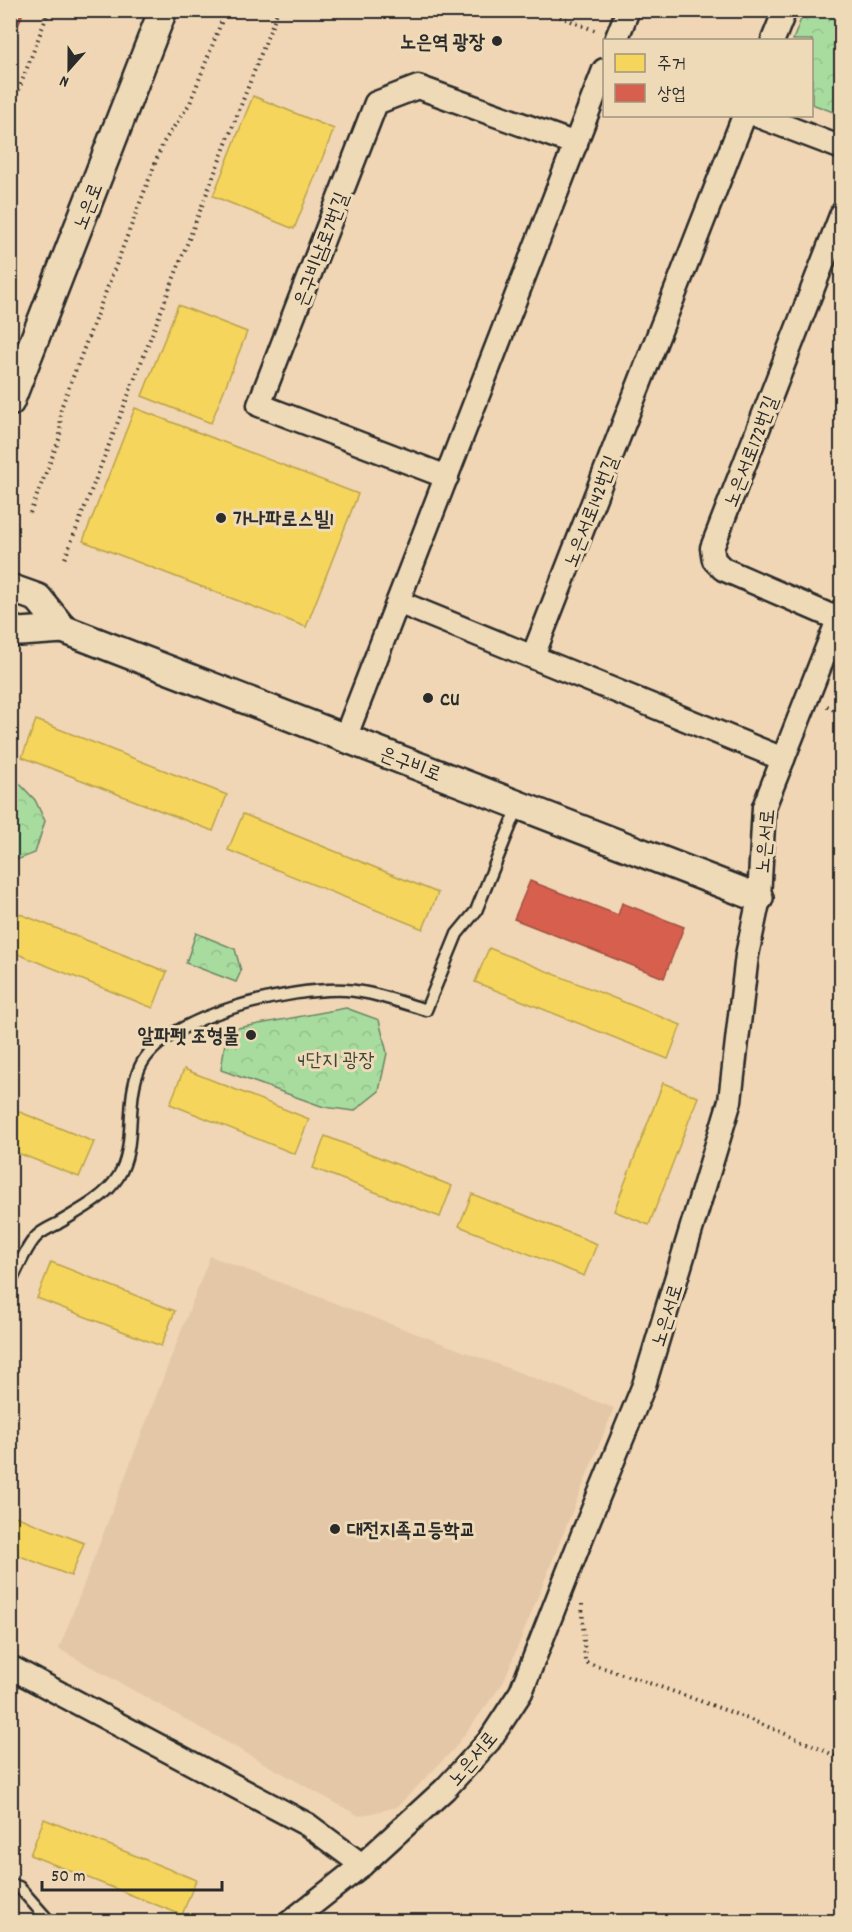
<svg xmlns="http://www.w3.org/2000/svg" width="852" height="1932" font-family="Dekko,'Poor Story',sans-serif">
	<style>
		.built { fill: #e4c7a7 }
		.park { fill: url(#park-crowns); stroke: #6a8465; stroke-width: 1.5 }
		.homes { fill: #f6d55c; stroke: #b9a24d; stroke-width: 1.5 }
		.shops { fill: #d6604d; stroke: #a35043; stroke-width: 1.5 }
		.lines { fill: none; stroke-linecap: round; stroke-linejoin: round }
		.service-casing { stroke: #2b2b2b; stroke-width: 15 }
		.minor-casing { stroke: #2b2b2b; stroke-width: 27 }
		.tertiary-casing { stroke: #2b2b2b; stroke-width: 32 }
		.path { stroke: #2b2b2b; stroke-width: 4; stroke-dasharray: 1.5 4.5; stroke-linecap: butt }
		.service { stroke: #efdab8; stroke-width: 10 }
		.minor { stroke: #efdab8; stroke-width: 22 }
		.tertiary { stroke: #efdab8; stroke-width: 27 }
		.poi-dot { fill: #2b2b2b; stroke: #efdab8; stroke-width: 2 }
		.labels { text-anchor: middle; stroke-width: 6; stroke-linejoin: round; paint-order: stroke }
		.poi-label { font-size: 20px; font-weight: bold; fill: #2b2b2b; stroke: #efdab8; text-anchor: start }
		.street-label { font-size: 20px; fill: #2b2b2b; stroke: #efdab8 }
		.park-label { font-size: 20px; fill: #3e463c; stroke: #efdab8 }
	</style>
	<defs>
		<pattern id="park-crowns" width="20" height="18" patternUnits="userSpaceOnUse" patternTransform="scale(1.5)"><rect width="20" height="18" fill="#a8dc9f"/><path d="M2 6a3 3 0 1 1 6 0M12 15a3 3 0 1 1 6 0" fill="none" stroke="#91bd89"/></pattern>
	</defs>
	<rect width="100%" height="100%" fill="#f0d6b4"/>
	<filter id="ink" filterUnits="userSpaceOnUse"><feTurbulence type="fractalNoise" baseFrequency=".0167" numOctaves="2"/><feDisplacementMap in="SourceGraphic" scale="12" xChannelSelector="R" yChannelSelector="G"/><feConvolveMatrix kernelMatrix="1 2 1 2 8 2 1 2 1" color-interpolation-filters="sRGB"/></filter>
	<g filter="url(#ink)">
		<path class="built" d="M210,1256l404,152 -111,275 -50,67 -56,57 -38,9 -300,-167z"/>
		<g class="park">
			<path d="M804,11h37v104l-29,-11v-64h-19z"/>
			<path d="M18,782l17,18 10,21 -10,32 -24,9v-60z"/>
			<path d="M196,933l39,16 6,22 -5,11 -50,-19z"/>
			<path d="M346,1008l33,12 8,33 -8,38 -25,20 -30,-4 -103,-37 6,-40z"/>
		</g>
		<g class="homes">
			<path d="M253,96l81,33 -40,100 -81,-33z"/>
			<path d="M178,305l69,27 -36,91 -69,-27z"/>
			<path d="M135,408l223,86 -52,133 -223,-86z"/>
			<path d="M36,720l191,75 -14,36 -191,-74z"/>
			<path d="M243,814l195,79 -15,36 -195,-79z"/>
			<path d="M10,910l157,62 -14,36 -143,-57z"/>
			<path d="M489,948l192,77 -13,34 -193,-77z"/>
			<path d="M184,1069l125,50 -14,35 -125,-50z"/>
			<path d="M663,1083l35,14 -49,128 -35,-14z"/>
			<path d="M10,1108l84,34 -15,35 -69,-27z"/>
			<path d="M325,1136l127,50 -12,31 -127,-49z"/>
			<path d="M472,1194l125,50 -13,32 -125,-50z"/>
			<path d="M51,1262l124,49 -14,35 -124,-48z"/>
			<path d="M10,1514l74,29 -13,33 -61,-24z"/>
			<path d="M44,1819l152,61 -14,35 -152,-60z"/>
		</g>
		<g class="shops">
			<path d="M10,10h14l-12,31 -2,-1z"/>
			<path d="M530,881l88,34 4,-12 62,24 -20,51 -150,-59z"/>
		</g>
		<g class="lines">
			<defs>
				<g id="service">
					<path d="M10,1283c7,-13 17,-38 27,-47 5,-5 14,-9 20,-12 21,-13 47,-25 61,-47 20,-32 6,-75 22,-110 24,-52 153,-80 206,-77 27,2 54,12 80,20l31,-76 19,-23 43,-106"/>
					<path d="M10,1884l9,3 31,35"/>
				</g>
				<g id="minor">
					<path d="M616,40l12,-30"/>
					<path d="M773,40l12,-30"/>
					<path d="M758,116l84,32"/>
					<path d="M447,477l-188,-72 117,-302 42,-16 158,57"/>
					<path d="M398,602l385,157"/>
					<path d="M838,619l-115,-50 -9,-9 -2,-12 130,-335"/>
					<path d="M533,656l211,-540"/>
					<path d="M345,738l259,-668"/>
					<path d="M10,1667l298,158 54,40"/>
					<path d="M290,1922l72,-57 83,-76 44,-48 32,-49 62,-158 61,-149 86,-284 17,-146 12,-57 5,-91 78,-197"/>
				</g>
				<g id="tertiary">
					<path d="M10,402l153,-392"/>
					<path d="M10,588l28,10 25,31"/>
					<path d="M10,629l10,3 43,-3 696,269"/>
				</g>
			</defs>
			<use href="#service" class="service-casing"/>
			<use href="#minor" class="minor-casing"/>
			<use href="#tertiary" class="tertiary-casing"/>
			<g class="path">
				<path d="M543,10l53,21"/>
				<path d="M10,113l39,-103"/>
				<path d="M30,513l30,-76 1,-29 102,-265 27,-40 36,-93"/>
				<path d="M65,558l213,-548"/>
				<path d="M827,706l15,9"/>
				<path d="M582,1604l3,58c87,28 174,58 257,97"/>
			</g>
			<use href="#service" class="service"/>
			<use href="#minor" class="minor"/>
			<use href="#tertiary" class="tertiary"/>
		</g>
	</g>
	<g class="poi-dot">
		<circle cx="497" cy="41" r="6"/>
		<circle cx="221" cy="518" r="6"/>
		<circle cx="428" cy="698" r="6"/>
		<circle cx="251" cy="1035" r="6"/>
		<circle cx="335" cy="1529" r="6"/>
	</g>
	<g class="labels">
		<g class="poi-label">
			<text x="485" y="48" text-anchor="end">노은역 광장</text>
			<text x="233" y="525">가나파로스빌1</text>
			<text x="440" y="705">CU</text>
			<text x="239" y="1042" text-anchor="end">알파펫 조형물</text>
			<text x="347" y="1536">대전지족고등학교</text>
		</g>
		<g class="street-label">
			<text transform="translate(87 206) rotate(-69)" y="7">노은로</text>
			<text transform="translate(320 249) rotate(-69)" y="7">은구비남로7번길</text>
			<text transform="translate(750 451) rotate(-69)" y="7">노은서로172번길</text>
			<text transform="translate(590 511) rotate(-69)" y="7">노은서로142번길</text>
			<text transform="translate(411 763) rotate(21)" y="7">은구비로</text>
			<text transform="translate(764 841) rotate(-85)" y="7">노은서로</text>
			<text transform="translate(666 1315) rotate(-73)" y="7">노은서로</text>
			<text transform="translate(472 1758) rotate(-50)" y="7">노은서로</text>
		</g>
		<g class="park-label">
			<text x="336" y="1066">4단지 광장</text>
		</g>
	</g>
	<rect width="852" height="1932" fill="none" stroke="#efdab8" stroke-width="36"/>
	<rect x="18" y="18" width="816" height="1896" fill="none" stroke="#2b2b2b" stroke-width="2" filter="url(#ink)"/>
	<rect x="603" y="39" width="210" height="78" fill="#efdab8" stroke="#a19480" stroke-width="1.5"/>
	<rect x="615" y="54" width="30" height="18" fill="#f6d55c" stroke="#a19480" stroke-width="1.5"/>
	<text x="657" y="69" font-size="18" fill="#2b2b2b">주거</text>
	<rect x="615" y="84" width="30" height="18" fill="#d6604d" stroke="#a19480" stroke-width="1.5"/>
	<text x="657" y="99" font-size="18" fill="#2b2b2b">상업</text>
	<g transform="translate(69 69) rotate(201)" stroke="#efdab8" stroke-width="4.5" paint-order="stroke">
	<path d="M0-4.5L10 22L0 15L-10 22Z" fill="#2b2b2b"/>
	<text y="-9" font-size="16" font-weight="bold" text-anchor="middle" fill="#2b2b2b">N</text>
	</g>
	<path d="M42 1881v9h180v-9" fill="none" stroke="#2b2b2b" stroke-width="3"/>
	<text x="51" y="1881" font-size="18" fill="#2b2b2b" stroke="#efdab8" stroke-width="4.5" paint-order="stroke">50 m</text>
</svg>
